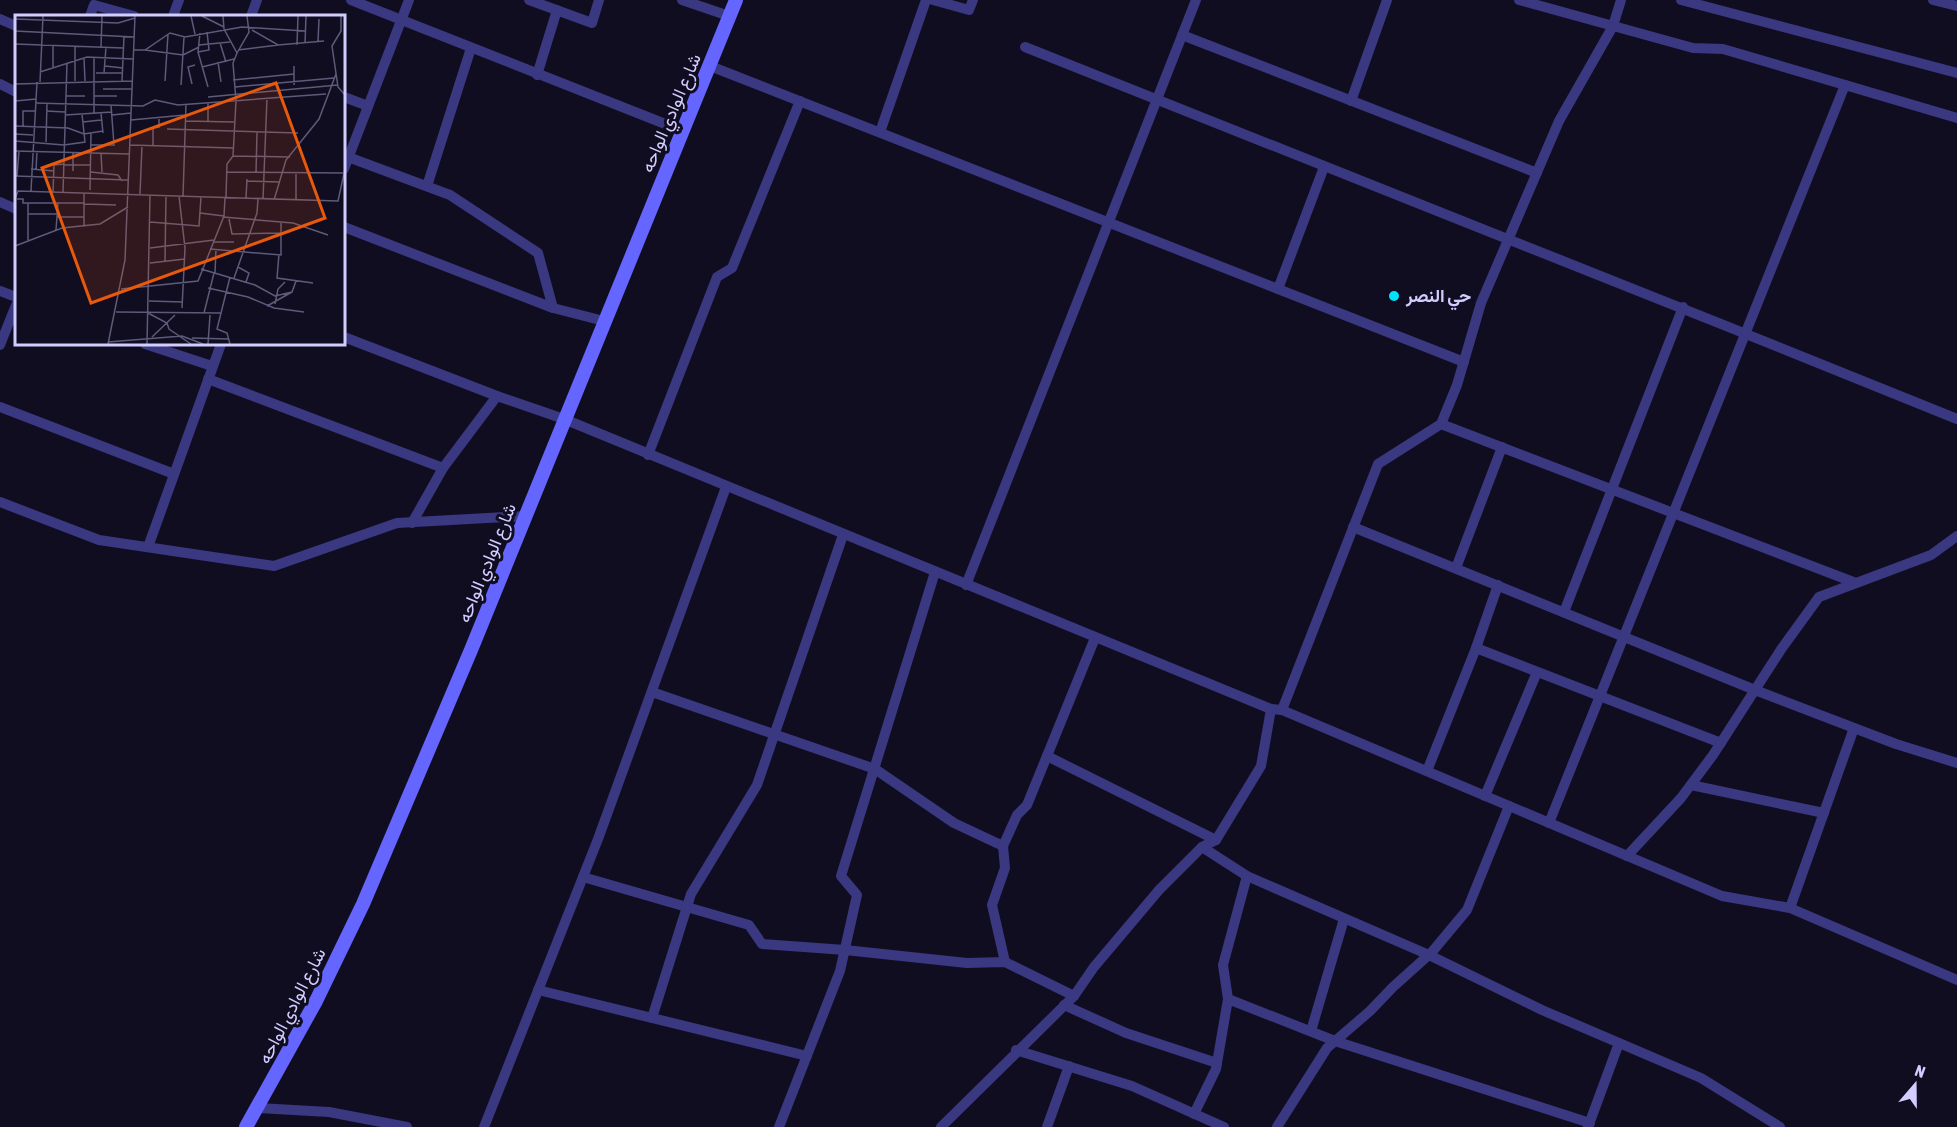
<svg xmlns="http://www.w3.org/2000/svg" width="1957" height="1127" font-family="'Asap Condensed',Vazirmatn,sans-serif">
	<style>
		.lines { fill: none; stroke-linecap: round; stroke-linejoin: round }
		.street { stroke: #393880; stroke-width: 10 }
		.secondary { stroke: #6565ff; stroke-width: 14 }
		.poi-dot { fill: #00e5f8; stroke: #100d21; stroke-width: 2 }
		.labels { text-anchor: middle; stroke-width: 6; stroke-linejoin: round; paint-order: stroke }
		.street-label { font-size: 18px; fill: #d2cdff; stroke: #100d21 }
		.poi-label { font-size: 18px; font-weight: bold; fill: #d2cdff; stroke: #100d21; text-anchor: start }
		.inset-road { fill: none; stroke: #5e5a7a; stroke-width: 1.5 }
		.view { fill: #e8590c; fill-opacity: 0.15; stroke: #e8590c; stroke-width: 3 }
		.inset-edge { fill: none; stroke: #d2cdff; stroke-width: 3 }
	</style>
	<rect width="100%" height="100%" fill="#100d21"/>
	<g class="lines">
		<g class="street">
			<path d="M351,0l332,131"/>
			<path d="M529,0l63,23 7,-23"/>
			<path d="M682,0l47,16"/>
			<path d="M933,0l36,10 4,-10"/>
			<path d="M1519,0l174,48 30,1 234,69"/>
			<path d="M1681,0l276,73"/>
			<path d="M1933,0l24,6"/>
			<path d="M90,16l4,-11 40,11"/>
			<path d="M173,16l6,-16"/>
			<path d="M251,16l6,-16"/>
			<path d="M0,19l16,7"/>
			<path d="M1182,35l355,138"/>
			<path d="M1025,47c310,124 622,246 932,372"/>
			<path d="M710,66l754,296"/>
			<path d="M537,75l20,-65"/>
			<path d="M0,84l16,8"/>
			<path d="M344,97l24,9"/>
			<path d="M1351,101l36,-101"/>
			<path d="M880,132l46,-132"/>
			<path d="M348,157l102,38 88,58 15,55"/>
			<path d="M344,169l65,-169"/>
			<path d="M427,186l44,-138"/>
			<path d="M0,202l16,7"/>
			<path d="M344,227l209,81 51,13"/>
			<path d="M1278,289l46,-122"/>
			<path d="M0,291l16,6"/>
			<path d="M344,337l153,59 67,23 707,290 11,1 440,186 68,12 167,72"/>
			<path d="M145,344l67,22"/>
			<path d="M0,345l16,-40"/>
			<path d="M208,379l235,89"/>
			<path d="M0,407l174,67"/>
			<path d="M1441,424l415,159"/>
			<path d="M648,455l69,-178 15,-9 68,-167"/>
			<path d="M0,502l99,38 175,26 123,-43 128,-7"/>
			<path d="M412,523l31,-55 54,-72"/>
			<path d="M1353,527l402,163 141,54 61,19"/>
			<path d="M148,547l73,-203"/>
			<path d="M1456,568l46,-121"/>
			<path d="M966,585l230,-585"/>
			<path d="M1564,612l119,-305"/>
			<path d="M1476,648l245,95"/>
			<path d="M652,692l223,77 79,54 49,23 14,-31 10,-10 68,-167"/>
			<path d="M1282,710l96,-246 63,-40 16,-39 24,-82 78,-182 54,-95 8,-26"/>
			<path d="M1047,756l169,84"/>
			<path d="M1427,771l49,-123 22,-63"/>
			<path d="M1691,785l133,28"/>
			<path d="M1485,796l52,-124"/>
			<path d="M1549,823l296,-738"/>
			<path d="M1003,846l2,22 -13,37 13,57"/>
			<path d="M1202,847l45,29 182,79 113,55 159,68 79,49"/>
			<path d="M1627,856l54,-58 32,-43 69,-107 37,-51 112,-42 26,-19"/>
			<path d="M1247,876l-24,89 5,34 107,42 255,82"/>
			<path d="M583,877l166,48 13,19 83,6 122,13 38,-1 69,34"/>
			<path d="M1790,908l64,-180"/>
			<path d="M538,990l269,66"/>
			<path d="M1064,1005l62,28 91,30"/>
			<path d="M652,1018l39,-124 66,-109 86,-250"/>
			<path d="M1311,1031l33,-112"/>
			<path d="M1016,1050l116,36 92,41"/>
			<path d="M258,1108l71,4 78,15"/>
			<path d="M1194,1114l22,-45 12,-70"/>
			<path d="M484,1127l114,-288 128,-352"/>
			<path d="M779,1127l61,-156 17,-76 -16,-19 94,-304"/>
			<path d="M941,1127l133,-131 20,-29 65,-77 43,-43 14,-7 45,-74 10,-57"/>
			<path d="M1047,1127l22,-61"/>
			<path d="M1277,1127l50,-79 43,-37 23,-24 39,-35 35,-42 42,-104"/>
			<path d="M1588,1127l31,-84"/>
		</g>
		<path class="secondary" d="M246,1127l70,-126 47,-97 108,-254 265,-650"/>
	</g>
	<circle class="poi-dot" cx="1394" cy="296" r="6"/>
	<g class="labels">
		<g class="street-label">
			<text transform="translate(671 113) rotate(-67)" y="6">شارع الوادي الواحه</text>
			<text transform="translate(487 563) rotate(-68)" y="6">شارع الوادي الواحه</text>
			<text transform="translate(292 1006) rotate(-63)" y="6">شارع الوادي الواحه</text>
		</g>
		<g class="poi-label">
			<text x="1406" y="302">حي النصر</text>
		</g>
	</g>
	<g transform="translate(15 15)">
		<rect width="330" height="330" fill="#100d21"/>
		<path class="inset-road" d="M176,1l4,18M187,1l22,11M208,1l1,13 13,24 -4,10 3,38 -3,55 -6,8 -1,33M326,1v15l-9,15 6,41 7,8M0,4l103,4 17,-5M237,15l26,15 46,-4M0,16l119,6M185,18l-2,19 10,35M303,27l1,-23M205,28l6,19M290,28l1,-27M0,29l108,4M38,30v23M184,30l31,-3M282,30l1,-29M86,32l1,-31M119,35h11l25,-17 15,4 57,-10 63,4M130,35l38,5 16,-8M223,35l40,-5M183,37l11,-2 -2,-18M222,38l12,-21 -2,-16M69,43l1,23M203,47l3,20M90,51l18,2M279,51v19M187,52l32,-8M25,57l47,-15 46,2M81,58h26M89,58l2,-26M218,65l61,-6M60,66v-35M107,66l2,-45M150,66l3,-47M25,67l3,-66M0,69l117,-3M177,69l-4,-17 7,-2M166,70l3,-48M220,72l99,-9M88,74h29M51,81h19M79,81h23M193,82l130,-12M0,86l21,-2M20,88l108,3 12,-6 23,5 148,-11M193,88v18M31,96l19,1M79,98v-56M86,98l2,20M50,100l47,-3M97,100l19,-2M116,105l54,-5M170,106l49,1M68,107l18,-2M0,111l53,2 16,6 19,-3M8,111v-15h12M152,114l131,4M0,119l18,1M0,126l49,4 21,-3 -3,-28M31,127l1,-39M76,130h23l-3,-40M115,130l103,3M138,131v-18l6,-1v-10M0,136l115,3M86,138l1,19M218,141l57,1M49,150h27M16,154l23,2M21,155l1,-19M58,156v-19M76,157l27,3 4,6M212,157l116,1M241,158l1,-41M281,159v25M0,161l113,4M2,161l2,-25M232,166l33,1M75,175l1,-57M16,176l6,-109M38,177l1,-27 10,-1M48,177l4,-129M69,178v34M125,179l2,-49M164,181l6,52 -3,60M168,181l3,-92M231,183l1,-19M0,184l3,-8 320,10 7,-32M2,184h6v4h61M248,184l4,-101M259,185l12,-40 33,-41 17,-45M13,188v39M69,189l32,1M185,198l24,3M13,199h29M42,202h27M208,202l70,6 35,12M214,204l3,15 49,-1M135,207l49,4 2,-29M41,215l2,-27M198,227h21M0,231l47,-18 38,-4 28,-17M135,233l64,-8M195,234l71,6v-33M264,239l-2,24 36,5M150,246l1,-66M135,248l35,-4M223,252l11,6 -3,9M186,254l54,16 20,11 17,-4 4,-11M200,258l1,-24M219,263l23,-65 1,-14M193,273l40,9 26,11 30,4M106,274l77,-8 26,-65 1,-18M134,286l34,1M260,289l3,-15 7,-7M252,291l25,-14M101,297l105,1M133,298l19,10 2,6 22,15M189,298l10,-40M137,322l23,-22M177,323l37,1M93,327l74,-6 21,8M93,329l17,-84 10,-244M132,329l3,-149M193,329l2,-29M215,329l-3,-11 -10,-4 13,-52"/>
		<path class="view" d="M261,68l49,135 -234,85 -49,-135z"/>
		<rect width="330" height="330" class="inset-edge"/>
	</g>
	<g transform="translate(1915 1085) rotate(20)" stroke="#100d21" stroke-width="4.5" paint-order="stroke">
	<path d="M0-4.5L10 22L0 15L-10 22Z" fill="#d2cdff"/>
	<text y="-9" font-size="16" font-weight="bold" text-anchor="middle" fill="#d2cdff">N</text>
	</g>
</svg>
